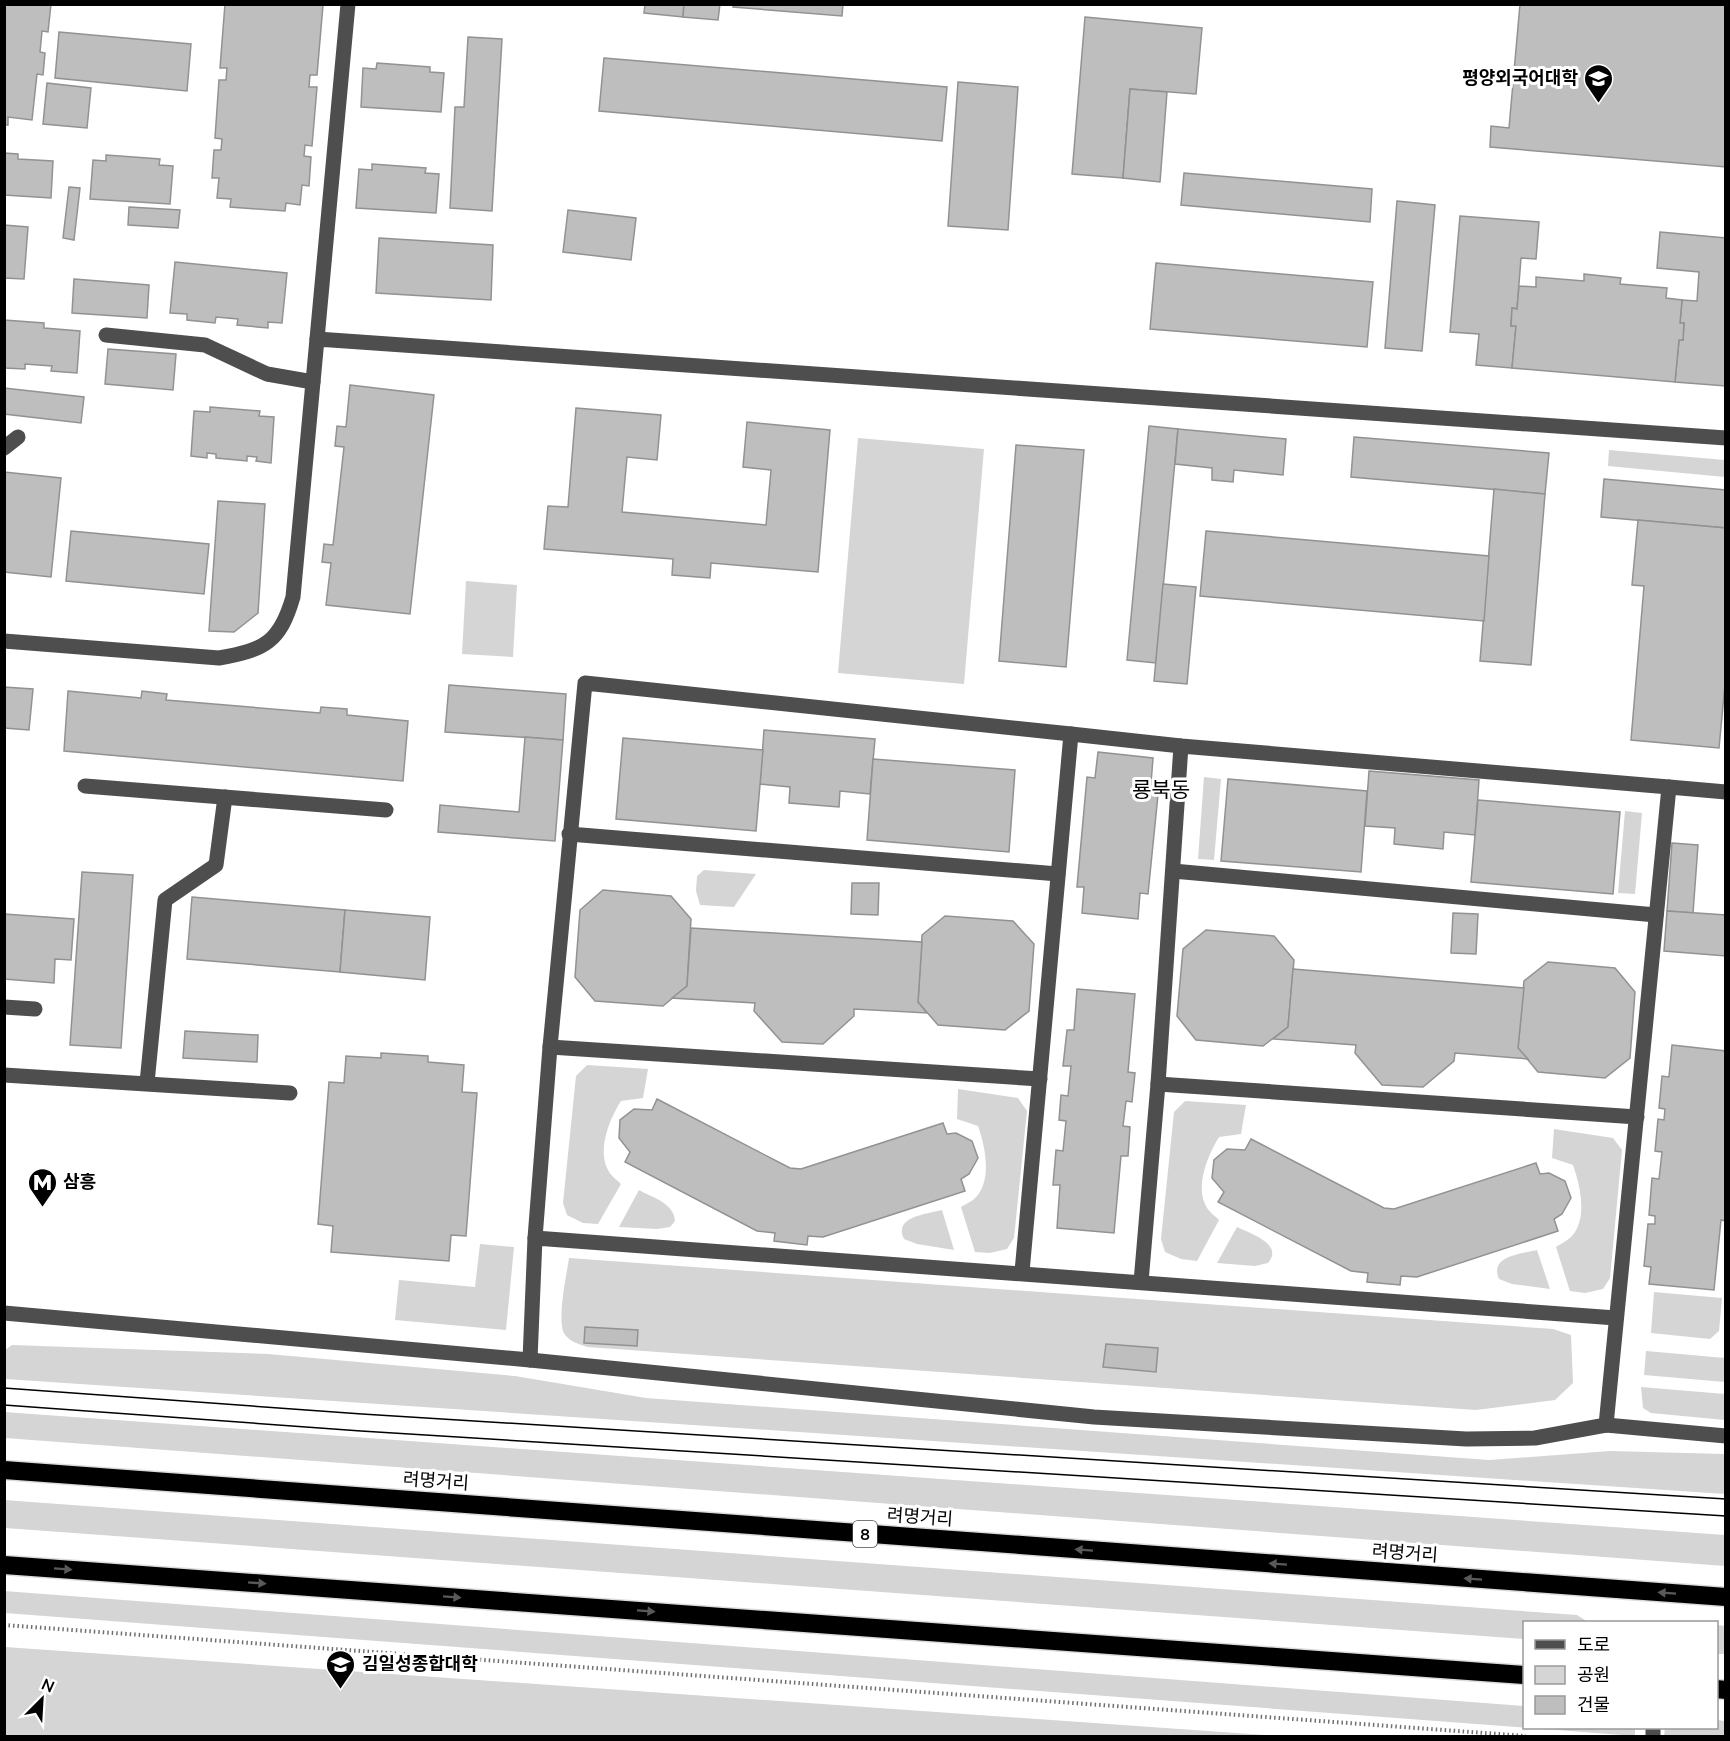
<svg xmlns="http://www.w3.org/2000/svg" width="1730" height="1741" font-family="'Nunito Sans','Noto Sans KR',sans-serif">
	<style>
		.green { fill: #d5d5d5 }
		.building { fill: #bebebe; stroke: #929292; stroke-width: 1.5 }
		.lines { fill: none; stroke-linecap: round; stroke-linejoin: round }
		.highway-casing { stroke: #dbdbdb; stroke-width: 21 }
		.path { stroke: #707070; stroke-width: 4; stroke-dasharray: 1.5 3; stroke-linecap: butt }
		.minor { stroke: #4e4e4e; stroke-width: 15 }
		.highway { stroke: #000; stroke-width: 18 }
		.tram { stroke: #000; stroke-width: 1.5 }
		.oneway { fill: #595959 }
		.labels { text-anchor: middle; stroke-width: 6; stroke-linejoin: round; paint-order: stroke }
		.shield { fill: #fff; stroke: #4c4c4c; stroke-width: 1.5 }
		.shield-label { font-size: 16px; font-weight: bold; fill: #000 }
		.poi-label { font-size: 18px; font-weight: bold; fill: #000; stroke: #fff; text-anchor: start }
		.street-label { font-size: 18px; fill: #000; stroke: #fff }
		.quarter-label { font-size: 21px; fill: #000; stroke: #fff }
	</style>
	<rect width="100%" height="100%" fill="#fff"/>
	<g class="green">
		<path d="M858,438l126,11 -20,235 -126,-11z"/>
		<path d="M1609,450l116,10v17l-117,-11z"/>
		<path d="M466,581l51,4 -4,72 -51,-3z"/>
		<path d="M1204,777l17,2 -7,81 -16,-1z"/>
		<path d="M1625,811l17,2 -7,81 -17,-1z"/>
		<path d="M704,870l52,4 -22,33 -34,-2 -4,-14 1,-15z"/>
		<path d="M587,1065l61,4 -5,29 -22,3c-11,17 -24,48 -13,69 2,5 9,10 13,14l-23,40 -15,-1 -16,-8 -4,-12 13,-127z"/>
		<path d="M958,1089l60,9 9,13 -13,127 -7,11 -17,4 -15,-1 -14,-45c5,-3 12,-6 16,-11 15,-18 8,-50 1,-70l-21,-7z"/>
		<path d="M1185,1101l61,4 -5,29 -22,3c-11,18 -24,48 -13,69 2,5 9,10 13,14l-22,41 -16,-2 -16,-7 -4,-13 13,-127z"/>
		<path d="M1554,1129l59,9 9,12 -12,128 -7,11 -18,4 -15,-2 -14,-44c5,-3 12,-7 16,-11 16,-18 8,-51 1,-71l-21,-7z"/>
		<path d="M639,1190c14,8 35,13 36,31l-5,6 -13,2 -38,-2z"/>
		<path d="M942,1210l12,40 -37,-6 -13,-5c-11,-22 22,-25 38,-29z"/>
		<path d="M1237,1227c14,7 47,17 31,36l-13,3 -38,-3z"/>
		<path d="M480,1244l34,3 -8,83 -111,-10 4,-40 76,7z"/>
		<path d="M1537,1250l13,39 -38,-5 -13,-5c-10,-23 22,-25 38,-29z"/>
		<path d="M569,1258l984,71 18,6 2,48 -18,17 -79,10 -889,-63c-7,-3 -15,-4 -21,-11 -11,-11 1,-62 3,-78z"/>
		<path d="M1654,1292l68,6 -3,33 -9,8 -59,-6z"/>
		<path d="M12,1345l256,9 247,22 131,22 843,62 121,-9 115,3v40l-1720,-115v-29z"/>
		<path d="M1646,1351l79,7v24l-81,-7z"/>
		<path d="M1641,1387l84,7v26l-74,-7 -8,-5z"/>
		<path d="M4,1412l1721,123v31l-1720,-128z"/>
		<path d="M4,1500l1573,115 11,7h-64v17l-1519,-111z"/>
		<path d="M4,1591l1520,115v22h111v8l-1630,-123z"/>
		<path d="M1717,1625l8,1v28h-8z"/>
		<path d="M5,1647l1275,89h-1275z"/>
		<path d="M1717,1720l8,1v15h-61l1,-8h51z"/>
	</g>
	<g class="building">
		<path d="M4,4h47l-3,28 -6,-1 -2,21 5,1 -2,22 -6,-1 -5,46 -24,-3v8h-4z"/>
		<path d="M225,4l98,1 -6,70h-7l-1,12h8l-5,59 -7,-1 -1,11 7,1 -2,29 -7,-1 -2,20 -14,-2 -1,8 -55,-4 1,-8 -14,-1 2,-20h-7l2,-28h7l1,-11 -7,-1 4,-58h7l1,-12h-7z"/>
		<path d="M645,4h39l-1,13 -39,-4z"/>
		<path d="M684,4h36l-2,16 -35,-3z"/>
		<path d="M733,4h110l-1,12 -109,-9z"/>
		<path d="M1520,4h206v163l-236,-20 1,-21 18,2z"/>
		<path d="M1085,17l117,11 -6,66 -66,-5 -7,89 -51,-4z"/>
		<path d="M59,32l132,12 -4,47 -132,-13z"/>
		<path d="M468,37l34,2 -10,172 -42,-3 5,-101h9z"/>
		<path d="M604,58l343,29 -5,54 -343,-30z"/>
		<path d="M377,63l53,4v5l14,1 -3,39 -80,-5 2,-39 13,1z"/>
		<path d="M958,82l60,5 -10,143 -60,-4z"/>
		<path d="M47,83l44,5 -4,40 -44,-4z"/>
		<path d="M1130,89l37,3 -7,90 -37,-4z"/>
		<path d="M4,153l14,1v5l35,2 -2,37 -47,-3z"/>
		<path d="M106,155l54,4 -1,6 14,1 -3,38 -80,-5 3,-39 13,1z"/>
		<path d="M372,164l54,4 -1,5 14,1 -3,39 -80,-5 3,-39 13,1z"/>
		<path d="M1184,173l188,16 -2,33 -189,-17z"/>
		<path d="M69,187l11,1 -6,52 -11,-2z"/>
		<path d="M1397,201l38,4 -13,146 -37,-3z"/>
		<path d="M129,207l51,3 -2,18 -50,-3z"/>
		<path d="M568,210l68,8 -5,42 -68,-8z"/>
		<path d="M1460,216l79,6 -3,37 -15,-1 -4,51 -5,-1 -1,18h5l-4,42 -36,-3 3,-31 -29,-2z"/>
		<path d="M4,225l24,2 -4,52 -20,-1z"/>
		<path d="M1660,232l66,6v148l-51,-4 4,-42h4l1,-17h-4l2,-23 15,1 2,-29 -42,-4z"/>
		<path d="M379,238l114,7 -2,55 -115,-7z"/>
		<path d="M175,262l112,11 -5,50 -14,-1v6l-31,-3 1,-6 -22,-2 -1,6 -28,-3v-6l-17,-1z"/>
		<path d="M1156,263l217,19 -6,65 -217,-18z"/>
		<path d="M1584,274l37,4 -1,6 47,4 -1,10 16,2 -2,23h4l-1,17h-4l-4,42 -163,-14 4,-42h-5l1,-18 5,1 2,-23 17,1v-10l48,4z"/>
		<path d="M74,279l75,6 -2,33 -75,-5z"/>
		<path d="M4,320l40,3v5l36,3 -3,42 -26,-2 1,-5 -27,-2v5l-21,-1z"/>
		<path d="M108,349l68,5 -3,36 -68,-6z"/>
		<path d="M350,385l84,10 -24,219 -84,-9 5,-42 -9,-1 2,-18 9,1 11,-98 -9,-1 2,-20 9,1z"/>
		<path d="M4,388l80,9 -3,26 -77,-9z"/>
		<path d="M210,407l50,4 -1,5 15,1 -3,46 -15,-2 1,-4 -10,-1v5l-31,-3v-4l-9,-1v5l-16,-2 3,-45 16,1z"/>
		<path d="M576,408l85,7 -4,45 -30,-3 -5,55 144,13 5,-55 -28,-3 4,-45 83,8 -12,142 -107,-9 -1,15 -38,-3 1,-16 -129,-10 4,-43 20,1z"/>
		<path d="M1149,426l29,3 -22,234 -29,-3z"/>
		<path d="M1178,429l108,10 -3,36 -49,-5 -1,12 -21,-2v-12l-37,-4z"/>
		<path d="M1354,437l195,16 -4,41 -194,-17z"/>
		<path d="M1016,445l68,5 -18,217 -67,-6z"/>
		<path d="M4,472l57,6 -10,99 -47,-5z"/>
		<path d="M1604,479l122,11v38l-125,-11z"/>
		<path d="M1494,489l51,5 -14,171 -51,-4z"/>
		<path d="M218,501l47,3 -7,109 -24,19 -25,-1z"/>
		<path d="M1638,520l88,8v146l-7,74 -88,-8 13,-154 -12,-1z"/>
		<path d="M71,531l138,13 -5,50 -138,-13z"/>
		<path d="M1206,531l283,25 -5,65 -284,-25z"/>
		<path d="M1163,584l33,3 -9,97 -33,-3z"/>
		<path d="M449,685l117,9 -3,46 -118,-8z"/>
		<path d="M4,687l29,2 -4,41 -25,-2z"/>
		<path d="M68,691l73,7 1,-7 25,3 -1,6 154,13 1,-6 26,2v6l61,6 -5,60 -339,-30z"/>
		<path d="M764,730l111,9 -5,55 -30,-3 -1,16 -50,-4 1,-16 -30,-3z"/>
		<path d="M525,737l38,3 -8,101 -117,-9 2,-27 79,7z"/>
		<path d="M623,738l140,12 -7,81 -140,-12z"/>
		<path d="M1098,752l55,6 -2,26 8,1 -11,109 -8,-1 -2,26 -56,-6 2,-26h-7l10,-110 8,1z"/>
		<path d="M873,759l142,11 -6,82 -142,-12z"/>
		<path d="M1369,771l110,9 -4,55 -31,-3 -1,17 -49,-5 1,-16 -30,-2z"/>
		<path d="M1228,779l139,12 -6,81 -140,-11z"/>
		<path d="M1478,800l142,12 -7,82 -142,-12z"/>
		<path d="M1672,843l26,2 -5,68 -26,-2z"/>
		<path d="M82,872l51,3 -12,173 -51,-3z"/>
		<path d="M852,883h27l-1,32 -27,-1z"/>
		<path d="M603,890l68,6 20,23 -4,67 -24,20 -68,-5 -20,-24 5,-67z"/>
		<path d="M192,897l153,13 -5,62 -153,-13z"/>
		<path d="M345,910l85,7 -5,63 -85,-8z"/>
		<path d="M1667,911l59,4v41l-62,-5z"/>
		<path d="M1453,913l25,1 -2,40 -25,-1z"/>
		<path d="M4,914l70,5 -3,41 -16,-1 -1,24 -50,-4z"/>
		<path d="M945,916l68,5 21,23 -5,67 -24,19 -67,-5 -20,-23 4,-67z"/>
		<path d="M691,928l231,14 -4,60 9,11 -73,-4v7l-31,28 -41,-2 -28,-31 1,-8 -83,-5 15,-12z"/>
		<path d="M1206,930l68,6 20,24 -6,67 -25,19 -67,-6 -19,-24 6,-67z"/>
		<path d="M1548,962l67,6 20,24 -5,66 -25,20 -67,-6 -20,-24 6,-67z"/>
		<path d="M1293,969l231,19 -6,60 10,11 -73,-6 -1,8 -31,26 -41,-2 -27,-32 1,-8 -83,-6 15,-12z"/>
		<path d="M1077,989l58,5 -7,78 7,1 -3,29 -6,-1 -3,25 7,1 -2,29h-7l-7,77 -57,-5 3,-43h-7l3,-35 7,1 3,-30 -7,-1 2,-25 7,1 3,-30h-8l4,-36h7z"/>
		<path d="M185,1031l73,4 -1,27 -74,-4z"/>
		<path d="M1672,1045l54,6v170l-5,-1 -7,70 -65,-6 2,-17 -7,-1 4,-42h7v-8l-6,-1 3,-37 7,1 3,-27 -7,-1 3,-32 6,1 1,-11 -6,-1 3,-32 7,1z"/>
		<path d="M381,1053l47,3v6l36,3 -2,27 15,1 -11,143 -15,-1 -2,26 -118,-9 2,-26 -15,-2 11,-142 15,1 2,-27 35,2z"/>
		<path d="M657,1099l133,69 11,1 142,-46 4,11 9,-1 16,8 6,17 -9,16 -8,5 4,12 -142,46 -15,-1 -1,9 -33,-4 1,-8 -18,-2 -132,-69 5,-10 -11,-14 1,-18 14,-11 18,1z"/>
		<path d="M1251,1139l133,69 10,1 142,-46 4,11 9,-1 16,8 6,17 -9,16 -8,5 4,12 -141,46 -16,-1 -1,9 -33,-3 1,-9 -17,-2 -133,-69 6,-10 -12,-14 2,-18 13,-11 18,1z"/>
		<path d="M585,1327l53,3 -1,16 -53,-3z"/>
		<path d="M1106,1344l52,4 -2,24 -53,-5z"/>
	</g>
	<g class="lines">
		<defs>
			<g id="highway">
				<path d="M4,1470l1722,127"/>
				<path d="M4,1565l1520,110"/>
				<path d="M1716,1689l10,1"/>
			</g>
		</defs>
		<use href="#highway" class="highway-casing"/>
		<path class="path" d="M4,1625l1522,111"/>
		<g class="minor">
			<path d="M106,335l99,10 62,29 46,8"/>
			<path d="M317,339l31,-335"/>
			<path d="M4,448l14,-11"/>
			<path d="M4,641l215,17c46,-8 61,-16 74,-61l24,-258 1409,99"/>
			<path d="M1071,734l110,12 488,41"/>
			<path d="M85,786l301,24"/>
			<path d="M569,834l489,40"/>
			<path d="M1173,871l483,44"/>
			<path d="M4,1007l31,2"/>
			<path d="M550,1047l490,32"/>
			<path d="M4,1075l286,18"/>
			<path d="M147,1083l18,-183 51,-35 9,-68"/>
			<path d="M1158,1084l479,33"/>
			<path d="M535,1238l15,-191 35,-364 486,51 -49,538"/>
			<path d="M1141,1282l17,-198 23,-338"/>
			<path d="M4,1313l526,47 564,57 372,22 69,-1 71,-13 63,-638 57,5"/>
			<path d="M530,1360l5,-122 1081,80"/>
			<path d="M1606,1425l120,11"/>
			<path d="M1653,1736v-8"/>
		</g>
		<use href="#highway" class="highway"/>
		<g class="tram">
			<path d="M4,1388l358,26 1364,85"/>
			<path d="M4,1405l357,26 1365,85"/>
		</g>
	</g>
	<defs><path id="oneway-solid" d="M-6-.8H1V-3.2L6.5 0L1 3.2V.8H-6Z" transform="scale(1.5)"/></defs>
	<g class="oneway">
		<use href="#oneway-solid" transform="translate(1084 1550) rotate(-176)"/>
		<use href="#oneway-solid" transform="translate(1278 1564) rotate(-176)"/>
		<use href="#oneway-solid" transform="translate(63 1569) rotate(4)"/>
		<use href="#oneway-solid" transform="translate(1473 1579) rotate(-176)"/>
		<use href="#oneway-solid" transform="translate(257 1583) rotate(4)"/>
		<use href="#oneway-solid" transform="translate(1667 1593) rotate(-176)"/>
		<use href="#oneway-solid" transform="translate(452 1597) rotate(4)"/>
		<use href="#oneway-solid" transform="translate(646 1611) rotate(4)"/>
	</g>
	<defs>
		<symbol id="university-pin" viewBox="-11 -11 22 30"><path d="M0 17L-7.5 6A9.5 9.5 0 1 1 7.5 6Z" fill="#000" stroke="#fff"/><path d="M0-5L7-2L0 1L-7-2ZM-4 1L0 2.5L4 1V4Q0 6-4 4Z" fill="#fff"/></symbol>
		<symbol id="metro-pin" viewBox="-11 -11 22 30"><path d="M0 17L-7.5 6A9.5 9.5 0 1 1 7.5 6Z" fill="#000" stroke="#fff"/><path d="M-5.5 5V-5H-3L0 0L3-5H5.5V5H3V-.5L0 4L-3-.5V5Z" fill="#fff"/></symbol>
	</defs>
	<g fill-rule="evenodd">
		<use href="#university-pin" x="1582" y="62" width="33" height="45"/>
		<use href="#metro-pin" x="26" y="1166" width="33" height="45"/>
		<use href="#university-pin" x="324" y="1648" width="33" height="45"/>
	</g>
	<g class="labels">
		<rect class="shield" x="853" y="1521" width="24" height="26" rx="4.5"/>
		<g class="shield-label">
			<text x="865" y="1540">8</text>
		</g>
		<g class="poi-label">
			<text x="1578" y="84" text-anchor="end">평양외국어대학</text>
			<text x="63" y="1188">삼흥</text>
			<text x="362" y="1670">김일성종합대학</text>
		</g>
		<g class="street-label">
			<text transform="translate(436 1481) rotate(4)" y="6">려명거리</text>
			<text transform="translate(920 1517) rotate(4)" y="6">려명거리</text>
			<text transform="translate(1405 1553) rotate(4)" y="6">려명거리</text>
		</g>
		<g class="quarter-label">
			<text x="1161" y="797">룡북동</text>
		</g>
	</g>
	<rect width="1730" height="1741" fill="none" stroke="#000000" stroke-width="12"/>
	<rect x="1523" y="1621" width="195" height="108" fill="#ffffff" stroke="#999999" stroke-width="1.5"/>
	<rect x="1535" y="1640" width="30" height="9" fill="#4e4e4e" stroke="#999999" stroke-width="1.5"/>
	<text x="1577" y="1651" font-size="18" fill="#000000">도로</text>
	<rect x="1535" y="1666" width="30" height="18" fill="#d5d5d5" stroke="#999999" stroke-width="1.5"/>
	<text x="1577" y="1681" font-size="18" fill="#000000">공원</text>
	<rect x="1535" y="1696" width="30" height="18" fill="#bebebe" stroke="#999999" stroke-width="1.5"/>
	<text x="1577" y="1711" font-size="18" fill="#000000">건물</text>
	<g transform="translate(42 1699) rotate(24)" stroke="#ffffff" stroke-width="4.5" paint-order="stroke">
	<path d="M0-4.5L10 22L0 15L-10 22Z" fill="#000000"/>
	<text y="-9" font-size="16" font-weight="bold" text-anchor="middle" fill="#000000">N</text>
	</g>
</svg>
